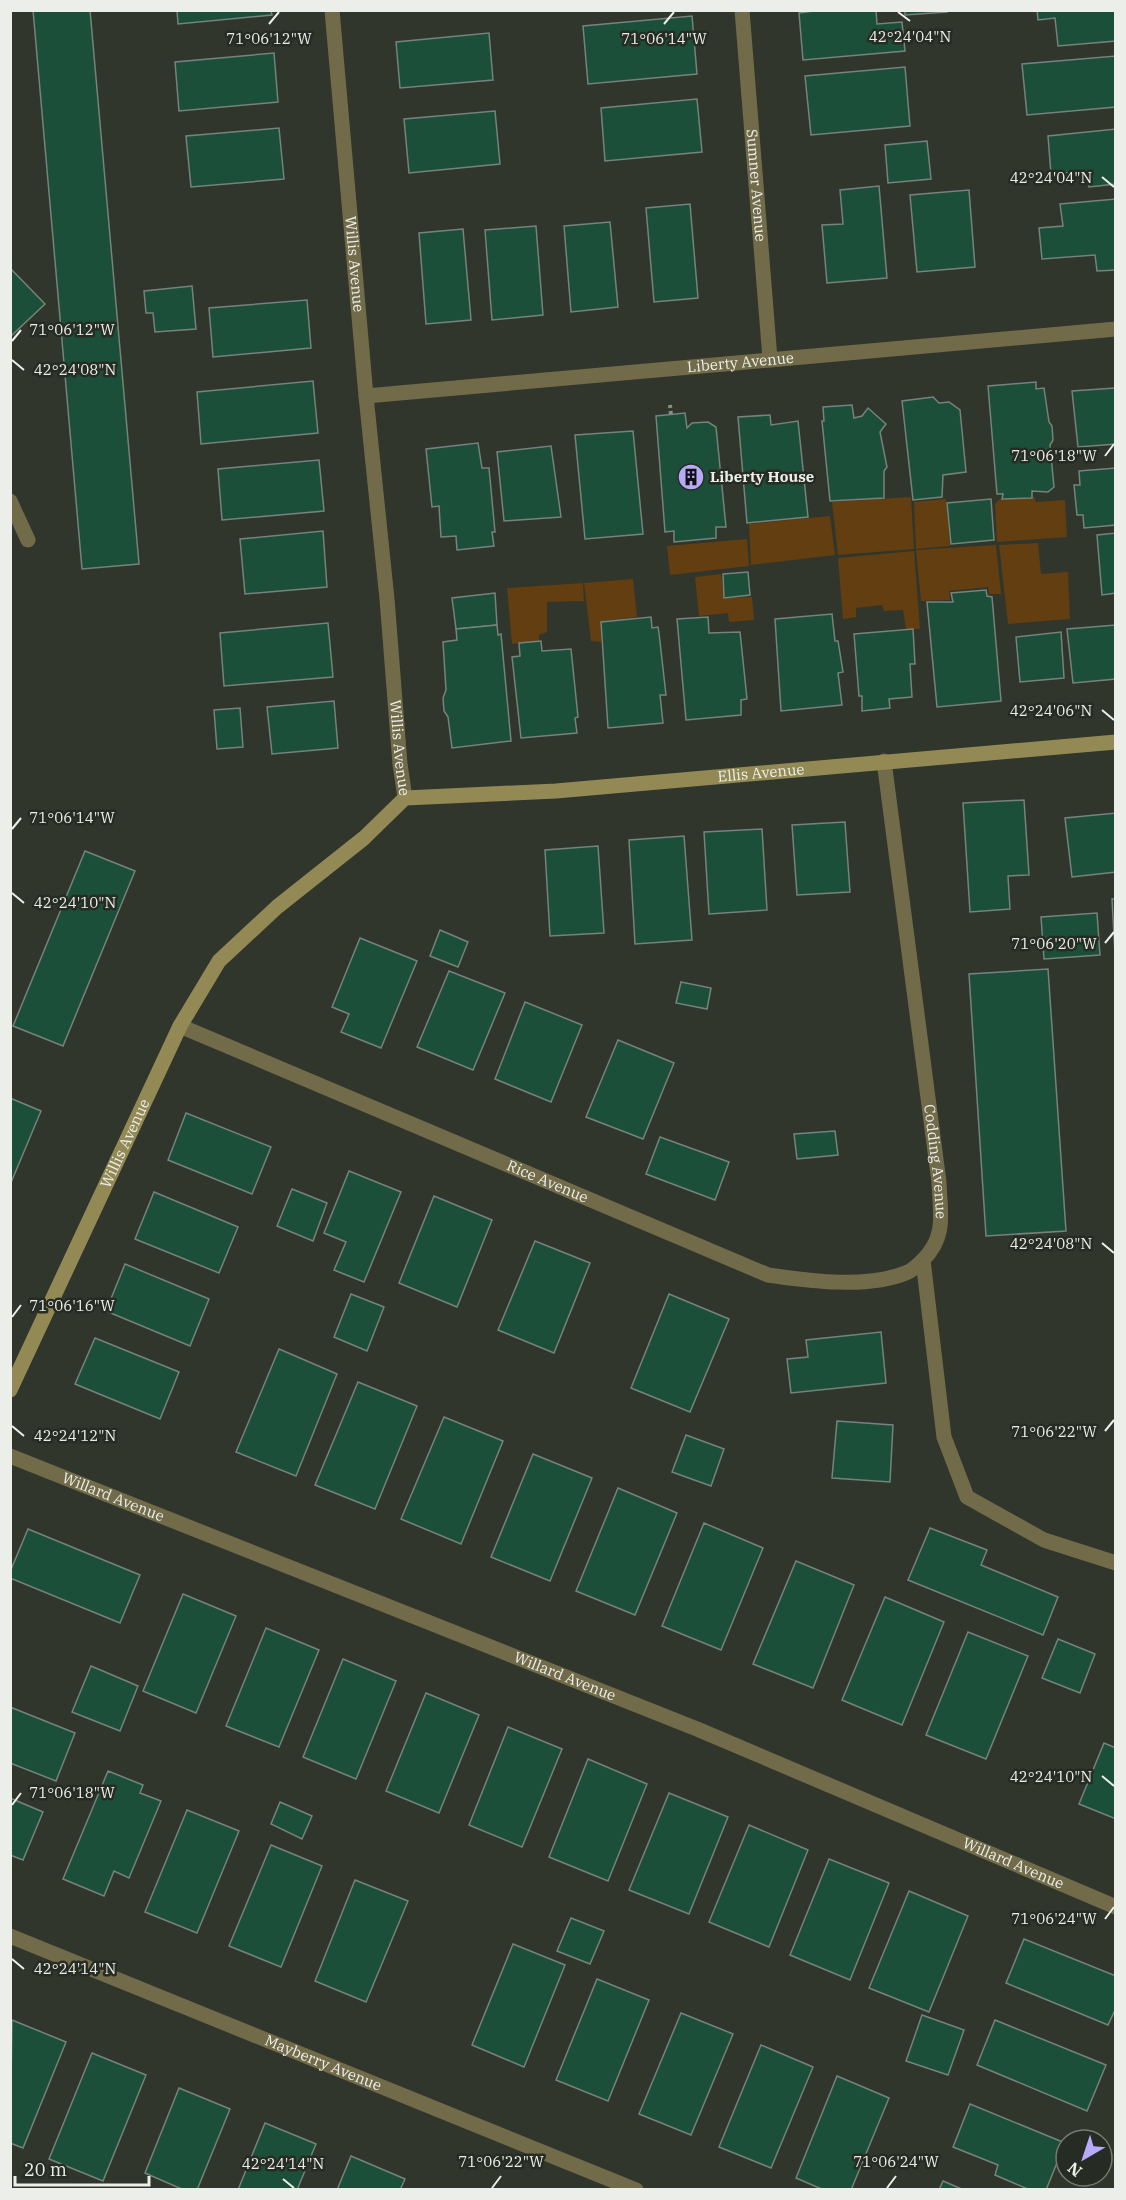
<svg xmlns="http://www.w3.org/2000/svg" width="1126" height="2200" font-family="'IBM Plex Serif',serif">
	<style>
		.green { fill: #623e10 }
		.building { fill: #1c4f3a; stroke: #76827c; stroke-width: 1.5 }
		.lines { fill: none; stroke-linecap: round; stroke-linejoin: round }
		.path { stroke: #8b9087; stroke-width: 4; stroke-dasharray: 3 3; stroke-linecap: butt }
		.lane { stroke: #716b4a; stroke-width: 15 }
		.street { stroke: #716b4a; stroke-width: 15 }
		.secondary { stroke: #938954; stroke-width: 15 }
		.ticks { fill: none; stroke: #ecefe9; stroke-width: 2 }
		.labels { text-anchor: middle; stroke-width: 5; stroke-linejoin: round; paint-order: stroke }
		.street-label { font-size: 15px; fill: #ecefe9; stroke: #262c23 }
		.poi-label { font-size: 15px; font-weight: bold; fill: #ecefe9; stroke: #262c23; text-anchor: start }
		.ticks-label { font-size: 15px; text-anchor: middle; fill: #ecefe9; stroke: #262c23; stroke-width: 5; stroke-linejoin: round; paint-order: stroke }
	</style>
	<rect width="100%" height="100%" fill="#30362c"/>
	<g class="green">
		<path d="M911,497l3,52 -76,6 -6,-53z"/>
		<path d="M1034,497l2,5 29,-2 2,37 -70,5 -2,-38 5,-5z"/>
		<path d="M946,499l4,47 -34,3 -2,-47z"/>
		<path d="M830,516l5,39 -84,10 -2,-41z"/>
		<path d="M747,539l2,27 -79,9 -3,-29z"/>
		<path d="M1038,543l3,31 27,-2 2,47 -62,5 -9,-79z"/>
		<path d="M996,545l5,49h-12l-1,-7 -39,4 1,9 -29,1 -5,-51z"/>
		<path d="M914,551l6,78h-14l-3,-19 -19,1 -2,-6 -26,3v9l-13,2 -5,-61z"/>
		<path d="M721,574l3,24 28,-1 2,23 -25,2 -1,-9 -29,3 -4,-39z"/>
		<path d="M633,579l4,38 -36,4v21l-10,-1 -7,-58z"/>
		<path d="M583,583l1,18 -37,1v30l-8,3v6l-27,3 -5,-56z"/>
	</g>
	<g class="building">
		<path d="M33,10h57l49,554 -57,5z"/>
		<path d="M177,10h94l1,5 -94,9z"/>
		<path d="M822,10h54l1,14 25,-2 3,29 -102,9 -4,-47z"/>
		<path d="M905,10h42v2l-42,3z"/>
		<path d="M1037,10h79v31l-58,5 -3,-28 -17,2z"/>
		<path d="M692,16l5,58 -109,10 -5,-58z"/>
		<path d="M489,33l4,47 -93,8 -4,-46z"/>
		<path d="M274,53l4,49 -99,9 -4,-49z"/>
		<path d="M1116,56v51l-89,8 -5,-51z"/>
		<path d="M905,67l5,59 -99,9 -6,-59z"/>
		<path d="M697,99l5,53 -97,9 -4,-53z"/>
		<path d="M495,111l5,53 -91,9 -5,-54z"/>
		<path d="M279,128l5,51 -93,8 -5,-51z"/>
		<path d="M1116,129v55l-27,3 -1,-16 -37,3 -3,-38z"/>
		<path d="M927,141l4,38 -43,4 -3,-38z"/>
		<path d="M879,186l8,92 -60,5 -5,-58 21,-1 -3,-34z"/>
		<path d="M969,190l6,77 -58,5 -7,-77z"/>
		<path d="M1116,199v71l-19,1 -2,-16 -53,4 -3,-31 24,-2 -3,-22z"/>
		<path d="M690,204l8,94 -44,4 -8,-94z"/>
		<path d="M610,222l8,85 -47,5 -7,-86z"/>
		<path d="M536,226l7,89 -51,5 -7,-90z"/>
		<path d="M463,229l8,91 -45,4 -7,-91z"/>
		<path d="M10,268l35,36 -35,33z"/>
		<path d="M192,286l4,43 -41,3 -2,-19h-7l-2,-22z"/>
		<path d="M307,300l4,48 -98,9 -4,-49z"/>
		<path d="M313,381l5,52 -117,11 -4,-52z"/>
		<path d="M1036,382v7l8,-1 5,34 3,4 1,14 -3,5 4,42 -6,5 -16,-1v7l-30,1 1,-5h-6l-9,-108z"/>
		<path d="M1115,388l1,56 -38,3 -6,-56z"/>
		<path d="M933,397l6,6 10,-1 11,8 6,62 -23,3 -1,22 -29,3 -11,-99z"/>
		<path d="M852,405l2,13 8,-2 6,-8 18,16 -6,8 7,35 -3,4v27l-54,3 -8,-80h2l-1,-14z"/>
		<path d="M685,413l2,15 5,-5 16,-1 8,5 10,100h-10v11l-42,4v-11l-9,1 -9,-116z"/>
		<path d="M770,415l1,10 27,-4 10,96 -61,6 -9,-106z"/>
		<path d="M633,431l10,103 -58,5 -10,-104z"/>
		<path d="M478,443l4,25h7l6,64h-3l2,14 -37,4 -1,-14 -15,1 -2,-31 -7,1 -6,-58z"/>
		<path d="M551,446l10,71 -57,4 -7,-69z"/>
		<path d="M319,460l5,51 -102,9 -4,-51z"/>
		<path d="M1116,468v57l-32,3 -1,-13h-6l-3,-30h6l-1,-14z"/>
		<path d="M991,499l3,41 -43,4 -4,-41z"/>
		<path d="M323,531l4,56 -82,7 -5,-55z"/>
		<path d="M1116,533v60l-14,2 -5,-60z"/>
		<path d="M748,572l2,23 -26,3 -1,-24z"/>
		<path d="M986,590l1,6 5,1 9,104 -64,6 -10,-105h26l-2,-9z"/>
		<path d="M495,593l2,32 -41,4 -4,-31z"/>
		<path d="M832,614l3,27h3l5,31 -5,1 4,32 -61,6 -6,-92z"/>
		<path d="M651,617l1,11 6,-1 1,6 7,62h-6l3,28 -55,5 -7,-106z"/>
		<path d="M708,617l1,16 31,-1 7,67 -6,1v15l-55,5 -9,-101z"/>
		<path d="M328,623l5,54 -109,9 -4,-53z"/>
		<path d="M497,625l1,10 3,-1 10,107 -59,7 -4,-31 -4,-6 -1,-13 3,-8 -3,-48 14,-2 -1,-11z"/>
		<path d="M1116,625v54l-43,4 -6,-54z"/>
		<path d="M913,629l2,35h-5l2,33 -23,2 1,9 -28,3v-15h-3l-5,-62z"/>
		<path d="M1061,632l3,46 -44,4 -4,-45z"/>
		<path d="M541,641l1,10 29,-2 7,68 -3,1 2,15 -56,5 -9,-81 8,-1 -1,-13z"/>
		<path d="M334,701l4,47 -66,6 -5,-47z"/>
		<path d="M240,708l3,39 -26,2 -3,-39z"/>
		<path d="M1024,800l5,75 -21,1 2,33 -40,3 -7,-109z"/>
		<path d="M1116,813v59l-44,5 -7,-59z"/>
		<path d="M845,822l5,70 -53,3 -5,-70z"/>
		<path d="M762,829l5,81 -58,4 -5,-82z"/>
		<path d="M684,836l8,104 -57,4 -6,-104z"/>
		<path d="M598,846l6,87 -54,3 -5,-86z"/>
		<path d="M85,851l50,20 -72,175 -50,-20z"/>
		<path d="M1112,899h4l-1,55z"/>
		<path d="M1097,913l3,42 -56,4 -3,-42z"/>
		<path d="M440,930l28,12 -10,25 -28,-11z"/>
		<path d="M360,938l57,23 -36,87 -40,-16 8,-18 -17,-7z"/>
		<path d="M1048,969l18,262 -80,5 -17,-262z"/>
		<path d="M449,971l56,22 -32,77 -56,-23z"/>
		<path d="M681,982l30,6 -4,21 -31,-6z"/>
		<path d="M525,1002l57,23 -31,77 -56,-23z"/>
		<path d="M618,1040l56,23 -31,76 -57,-22z"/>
		<path d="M10,1098l31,13 -31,74z"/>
		<path d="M186,1113l85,34 -19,47 -84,-34z"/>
		<path d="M835,1131l3,24 -41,4 -3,-25z"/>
		<path d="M660,1137l69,25 -14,38 -69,-26z"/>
		<path d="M349,1171l52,21 -37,90 -30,-12 12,-28 -22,-9z"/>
		<path d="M292,1189l35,14 -14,38 -36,-15z"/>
		<path d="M154,1192l84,35 -19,46 -84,-34z"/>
		<path d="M434,1196l58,24 -35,87 -58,-24z"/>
		<path d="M535,1241l55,22 -36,90 -56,-23z"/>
		<path d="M125,1264l84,35 -19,47 -84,-35z"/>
		<path d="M351,1294l33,13 -17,44 -33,-14z"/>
		<path d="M669,1294l60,25 -39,93 -59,-24z"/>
		<path d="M881,1332l5,51 -95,10 -4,-34 21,-2 -2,-17z"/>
		<path d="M95,1338l84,34 -19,47 -85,-35z"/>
		<path d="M279,1349l58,25 -41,102 -60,-24z"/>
		<path d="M358,1382l59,24 -42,103 -60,-24z"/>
		<path d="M444,1417l59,24 -42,103 -60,-25z"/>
		<path d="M837,1421l56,4 -3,57 -58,-4z"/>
		<path d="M686,1435l38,14 -13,37 -39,-14z"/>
		<path d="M533,1454l59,24 -42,103 -59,-24z"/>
		<path d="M618,1488l59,25 -42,102 -59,-24z"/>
		<path d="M704,1523l59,25 -42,102 -59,-24z"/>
		<path d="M930,1528l57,22 -6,15 77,32 -15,38 -135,-55z"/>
		<path d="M28,1529l112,46 -20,48 -110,-45v-6z"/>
		<path d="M796,1561l58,24 -41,103 -60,-24z"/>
		<path d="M183,1594l53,22 -40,97 -53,-22z"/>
		<path d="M885,1597l59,25 -42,103 -60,-25z"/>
		<path d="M266,1628l53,22 -40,97 -53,-21z"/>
		<path d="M968,1632l60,24 -42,103 -60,-24z"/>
		<path d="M1058,1639l37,15 -15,39 -38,-15z"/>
		<path d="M343,1659l53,22 -40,98 -53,-22z"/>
		<path d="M91,1666l47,20 -18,45 -48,-19z"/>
		<path d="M426,1693l53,22 -40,98 -53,-22z"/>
		<path d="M10,1707l65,26 -19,48 -46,-18z"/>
		<path d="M508,1727l54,22 -40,98 -53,-22z"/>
		<path d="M1104,1743l12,5v71l-37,-15z"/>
		<path d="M588,1759l59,25 -39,97 -59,-24z"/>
		<path d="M108,1771l35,14 -3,8 21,8 -32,77 -15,-7 -10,25 -41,-17z"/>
		<path d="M669,1793l59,24 -39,97 -60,-24z"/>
		<path d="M10,1798l33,14 -20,48 -13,-5z"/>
		<path d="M280,1802l32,14 -10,23 -31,-15z"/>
		<path d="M187,1810l52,21 -42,102 -52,-21z"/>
		<path d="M749,1825l59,25 -39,97 -60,-25z"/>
		<path d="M271,1845l51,21 -41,101 -52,-21z"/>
		<path d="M829,1859l60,24 -39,97 -60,-25z"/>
		<path d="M355,1880l53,21 -42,101 -51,-21z"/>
		<path d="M909,1891l59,25 -39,96 -60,-24z"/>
		<path d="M571,1918l33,13 -14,33 -33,-13z"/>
		<path d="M1024,1939l92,37v32l-8,17 -102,-42z"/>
		<path d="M513,1944l52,21 -41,102 -52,-22z"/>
		<path d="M597,1979l52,21 -41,101 -52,-21z"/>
		<path d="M681,2013l52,21 -42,101 -52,-21z"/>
		<path d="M922,2015l42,15 -16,45 -42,-14z"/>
		<path d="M12,2020l54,22 -43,106 -13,-5z"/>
		<path d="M995,2020l111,45 -19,46 -110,-46z"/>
		<path d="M761,2045l52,22 -42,101 -52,-21z"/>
		<path d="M92,2053l54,22 -43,106 -54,-22z"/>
		<path d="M837,2076l52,22 -38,92h-27l-28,-12z"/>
		<path d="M179,2088l51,21 -33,81h-13l-39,-17z"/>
		<path d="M970,2104l95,39 -19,47h-16l-35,-15 3,-10 -45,-18z"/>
		<path d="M265,2123l51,21 -19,46h-59z"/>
		<path d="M351,2156l54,23 -5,11h-63z"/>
		<path d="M943,2181l21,9h-25z"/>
	</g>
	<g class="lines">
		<path class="path" d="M670,405l1,10"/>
		<path class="lane" d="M10,501l18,39"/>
		<g class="street">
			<path id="s1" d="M332,10l34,386 21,203 13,165 5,34"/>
			<path id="s2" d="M742,10l28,349"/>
			<path id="s3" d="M366,396l750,-67"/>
			<path id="s4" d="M884,761l55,421c1,31 8,54 -16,78l21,177 23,60 77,43 72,23"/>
			<path id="s5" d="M180,1026l588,249c41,6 101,14 140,-3 6,-3 11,-8 15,-12"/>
			<path id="s6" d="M10,1456l687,273 419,178"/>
			<path id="s7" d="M10,1936l626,254"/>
		</g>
		<path class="secondary" id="s8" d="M10,1390l170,-364 39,-65 58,-54 87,-69 41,-40 151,-7 560,-49"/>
	</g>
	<path class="ticks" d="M898,12l12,9M269,24l10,-12M664,24l10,-12M1102,177l12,10M12,341l9,-11M12,360l12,10M1105,456l9,-12M1102,710l12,10M12,829l9,-11M12,893l12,10M1105,943l9,-11M1102,1243l12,10M12,1317l9,-12M12,1426l12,10M1105,1431l9,-11M1102,1776l12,10M12,1805l9,-12M1105,1919l9,-12M12,1959l12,10M283,2179l11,9M492,2188l9,-12M887,2188l9,-12"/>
	<defs>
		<symbol id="building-disc" viewBox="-11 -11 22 22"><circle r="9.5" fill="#b7abf8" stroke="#262c23"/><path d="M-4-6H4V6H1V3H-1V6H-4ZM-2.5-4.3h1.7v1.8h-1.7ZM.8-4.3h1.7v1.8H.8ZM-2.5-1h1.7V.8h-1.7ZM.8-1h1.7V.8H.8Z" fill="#111"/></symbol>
	</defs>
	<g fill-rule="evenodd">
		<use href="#building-disc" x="676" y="462" width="30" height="30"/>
	</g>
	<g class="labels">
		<g class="street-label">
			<text dy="5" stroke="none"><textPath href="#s2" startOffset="176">Sumner Avenue</textPath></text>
			<text dy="5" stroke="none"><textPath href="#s1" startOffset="255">Willis Avenue</textPath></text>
			<text dy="5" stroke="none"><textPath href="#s3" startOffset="376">Liberty Avenue</textPath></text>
			<text dy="5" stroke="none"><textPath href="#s1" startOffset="741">Willis Avenue</textPath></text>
			<text dy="5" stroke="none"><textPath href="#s8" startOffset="1082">Ellis Avenue</textPath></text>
			<text dy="5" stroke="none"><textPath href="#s8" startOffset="272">Willis Avenue</textPath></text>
			<text dy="5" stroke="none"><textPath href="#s4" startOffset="404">Codding Avenue</textPath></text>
			<text dy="5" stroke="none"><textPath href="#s5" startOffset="399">Rice Avenue</textPath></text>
			<text dy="5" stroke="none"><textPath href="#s6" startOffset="111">Willard Avenue</textPath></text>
			<text dy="5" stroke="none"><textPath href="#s6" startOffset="597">Willard Avenue</textPath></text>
			<text dy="5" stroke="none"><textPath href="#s6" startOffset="1083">Willard Avenue</textPath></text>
			<text dy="5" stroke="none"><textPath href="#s7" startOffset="338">Mayberry Avenue</textPath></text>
		</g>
		<g class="poi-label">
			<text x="710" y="482">Liberty House</text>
		</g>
	</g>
	<g class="ticks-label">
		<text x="910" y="42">42°24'04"N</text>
		<text x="269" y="44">71°06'12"W</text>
		<text x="664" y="44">71°06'14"W</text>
		<text x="1051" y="183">42°24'04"N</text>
		<text x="72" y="335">71°06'12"W</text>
		<text x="75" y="375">42°24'08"N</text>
		<text x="1054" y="461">71°06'18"W</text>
		<text x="1051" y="716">42°24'06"N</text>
		<text x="72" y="823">71°06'14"W</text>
		<text x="75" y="908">42°24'10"N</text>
		<text x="1054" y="949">71°06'20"W</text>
		<text x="1051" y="1249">42°24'08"N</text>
		<text x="72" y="1311">71°06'16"W</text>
		<text x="1054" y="1437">71°06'22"W</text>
		<text x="75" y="1441">42°24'12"N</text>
		<text x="1051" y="1782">42°24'10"N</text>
		<text x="72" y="1798">71°06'18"W</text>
		<text x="1054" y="1924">71°06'24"W</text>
		<text x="75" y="1974">42°24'14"N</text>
		<text x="501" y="2167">71°06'22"W</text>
		<text x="896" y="2167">71°06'24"W</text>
		<text x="283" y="2169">42°24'14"N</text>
	</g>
	<rect width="1126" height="2200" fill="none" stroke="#ecefe9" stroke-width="24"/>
	<g transform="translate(1084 2158) rotate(219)"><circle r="28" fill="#262c23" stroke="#757a72" stroke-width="1.5"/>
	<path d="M0-4.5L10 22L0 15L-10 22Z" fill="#b7abf8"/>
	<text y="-9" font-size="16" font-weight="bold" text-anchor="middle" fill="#ecefe9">N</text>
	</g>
	<path d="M15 2176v9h134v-9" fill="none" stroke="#ecefe9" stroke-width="3"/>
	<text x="24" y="2176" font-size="18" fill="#ecefe9" stroke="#262c23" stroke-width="4.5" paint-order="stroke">20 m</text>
</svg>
